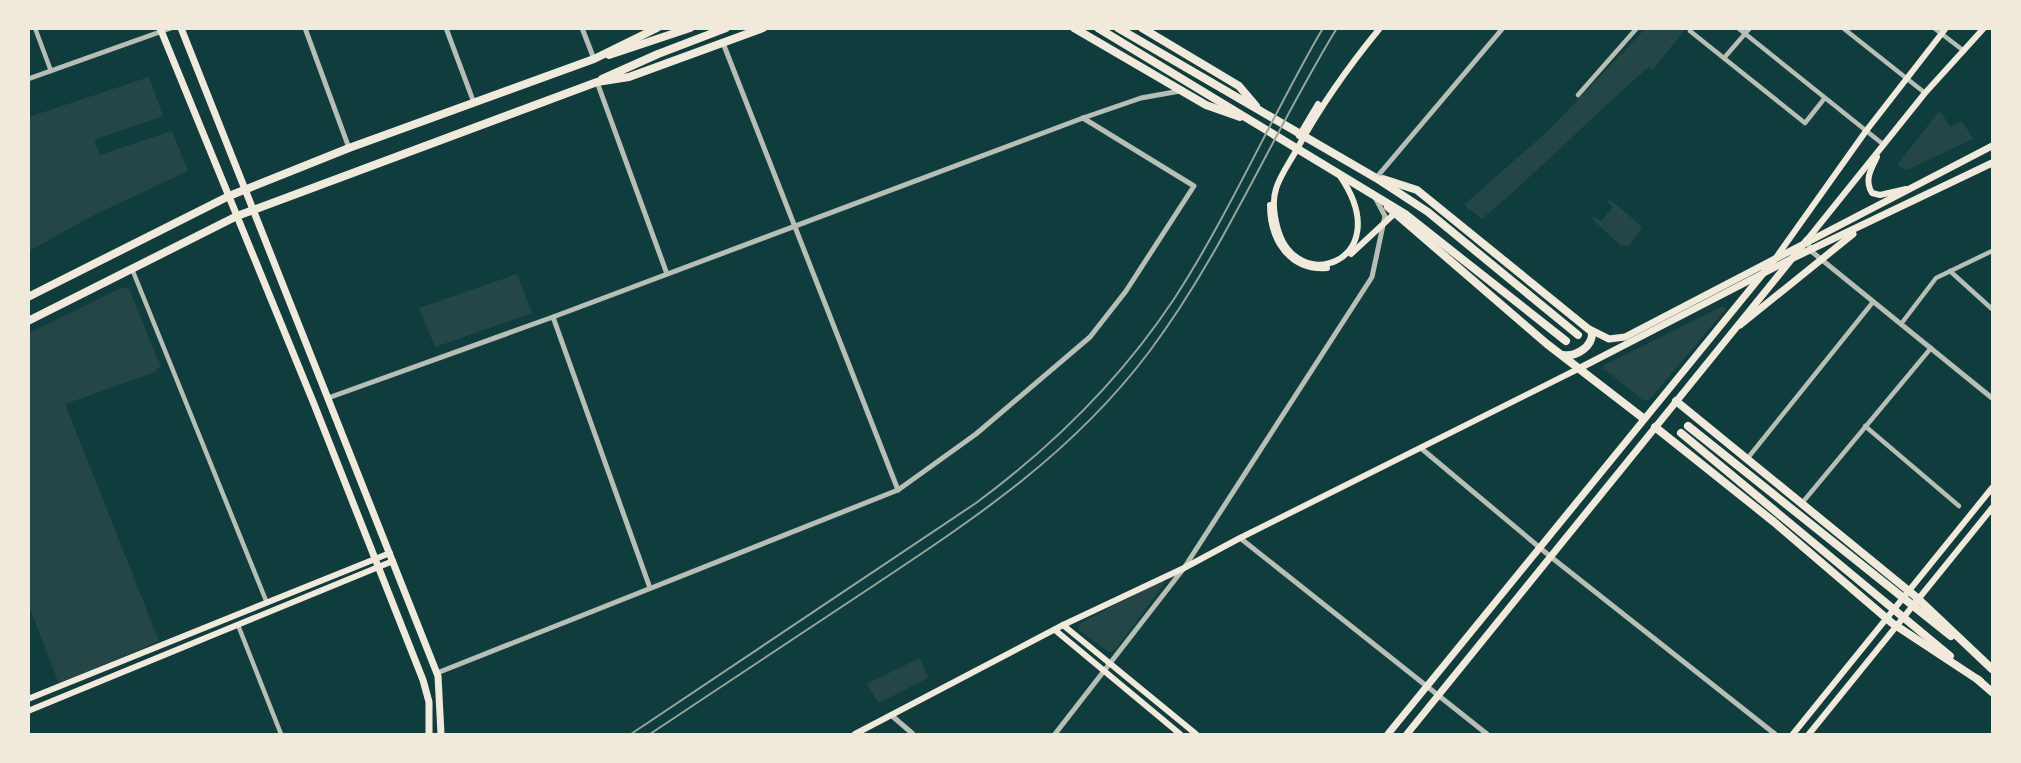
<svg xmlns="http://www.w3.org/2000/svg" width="2021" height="763" font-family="'Titillium Web',sans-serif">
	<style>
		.green { fill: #244646 }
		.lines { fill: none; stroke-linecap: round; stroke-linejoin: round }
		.minor { stroke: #b8beb3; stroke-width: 4.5 }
		.tertiary { stroke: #b8beb3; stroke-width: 5 }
		.secondary { stroke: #f1e9da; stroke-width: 6 }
		.primary { stroke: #f1e9da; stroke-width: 7 }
		.trunk { stroke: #f1e9da; stroke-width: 8 }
		.rail { stroke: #97a49c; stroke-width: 2 }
	</style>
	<rect width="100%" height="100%" fill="#0f3d3e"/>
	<g class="green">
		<path d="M1646,28l39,1 -32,41 -4,-3c-57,49 -110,104 -167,152l-18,-14 85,-75z"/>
		<path d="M149,77l14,39 -69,24 6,15 72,-24 16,40 -94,44 -65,36v-134z"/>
		<path d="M1940,110l10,17 12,-6 11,18 -66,31 -10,-5z"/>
		<path d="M1611,200l31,27 -13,19h-8l-29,-27 1,-3 8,5 12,-14 -7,-6z"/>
		<path d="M517,274l15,39 -97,34 -16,-39z"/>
		<path d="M123,287l6,2 32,78 -6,2 1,3 -91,32 94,237 -100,43 -30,-78v-273z"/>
		<path d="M1723,306l3,3 -77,91h-6l-40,-32 1,-3z"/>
		<path d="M1162,580l3,3 -50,67 -6,2 -31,-23 1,-5z"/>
		<path d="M920,658l8,20 -49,25 -13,-19z"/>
	</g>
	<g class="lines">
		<g class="minor">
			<path d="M35,28l16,43"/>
			<path d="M1691,28l-1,3 115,92 19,-24"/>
			<path d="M1738,28l146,117"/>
			<path d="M1843,28l82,65"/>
			<path d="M1934,28l30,23"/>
			<path d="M1724,58l26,-30"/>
			<path d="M1578,95l59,-67"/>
			<path d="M132,269l135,334"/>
			<path d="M1950,271l42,38"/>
			<path d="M1901,324l35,-46 56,-27"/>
			<path d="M1865,426l94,80"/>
			<path d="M1747,459l126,-157"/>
			<path d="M1802,503l129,-155"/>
			<path d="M238,625l43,109"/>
		</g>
		<g class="tertiary">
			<path d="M305,28l44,120"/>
			<path d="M446,28l28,75"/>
			<path d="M582,28l12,31"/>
			<path d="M723,43l175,447"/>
			<path d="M28,79l143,-51"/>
			<path d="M597,82l70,192"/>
			<path d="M1376,178l127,-150"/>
			<path d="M1807,240l4,11 181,147"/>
			<path d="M553,317l97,271"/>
			<path d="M328,398l225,-81 530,-199 58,-20 39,-7"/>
			<path d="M1422,449l129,108 224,177"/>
			<path d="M1240,538l247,196"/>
			<path d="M437,673l461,-183 78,-56 114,-97 36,-46 68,-105 -111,-68"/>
			<path d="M891,715l22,19"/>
			<path d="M1055,734l129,-166 188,-291 13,-61 -9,-17"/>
		</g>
		<g class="secondary">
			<path d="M1299,136l19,-32"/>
			<path d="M1877,157c-6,12 -13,23 -5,36l8,2 26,-6"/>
			<path d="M1340,176c59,86 -46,122 -63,50 -3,-12 -5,-25 -1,-37 4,-14 14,-27 21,-40 24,-44 51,-82 83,-121"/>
			<path d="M1270,205c0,35 20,66 57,63"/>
			<path d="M1807,240l118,-147 59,-65"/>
			<path d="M1351,254l43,-40"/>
			<path d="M1775,259l91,-128 80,-103"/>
			<path d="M1063,625l133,109"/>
			<path d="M1055,630l125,104"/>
			<path d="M28,699l362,-146"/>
			<path d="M28,711l365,-150"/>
			<path d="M855,734l208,-109 121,-57 56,-30 340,-170"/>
			<path d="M1793,734l199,-246"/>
			<path d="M1809,734l183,-226"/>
		</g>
		<g class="primary">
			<path d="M160,28l154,376 109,276 6,22v32"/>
			<path d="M181,28l257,648 3,58"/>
			<path d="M1740,325l113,-91"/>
			<path d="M1589,329l20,10 16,-2 367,-191"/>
			<path d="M1580,368l211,-109 201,-96"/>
			<path d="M1388,734l386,-474"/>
			<path d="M1407,734l400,-494"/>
		</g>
		<g class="trunk">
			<path d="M1074,28l132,77 34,12"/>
			<path d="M1098,28l307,186 161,127"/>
			<path d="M1118,28l258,150 52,34 150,123"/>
			<path d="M1142,28l97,58 17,20"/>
			<path d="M609,55l81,-27"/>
			<path d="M602,79l56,-25 68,-26"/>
			<path d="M1383,179l34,11 175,142c1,14 -15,25 -29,23"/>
			<path d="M1388,207l159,137 96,74"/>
			<path d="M28,297l201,-101 120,-48 245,-89 63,-31"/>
			<path d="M28,321l209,-105 360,-134 32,-5 134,-49"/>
			<path d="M1676,401l239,195 77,73"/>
			<path d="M1688,426l263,210"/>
			<path d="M1655,427l119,95 118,101 88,58"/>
			<path d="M1681,433l269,223"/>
			<path d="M1977,679l15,13"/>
		</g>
		<g class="rail">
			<path d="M631,734l345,-231c77,-57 145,-124 198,-204 56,-86 97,-182 149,-271"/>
			<path d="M650,734c74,-49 149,-99 223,-148 104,-69 200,-133 276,-234 75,-100 123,-218 188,-324"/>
		</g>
	</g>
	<rect width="2021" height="763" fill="none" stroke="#f1e9da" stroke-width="60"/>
</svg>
